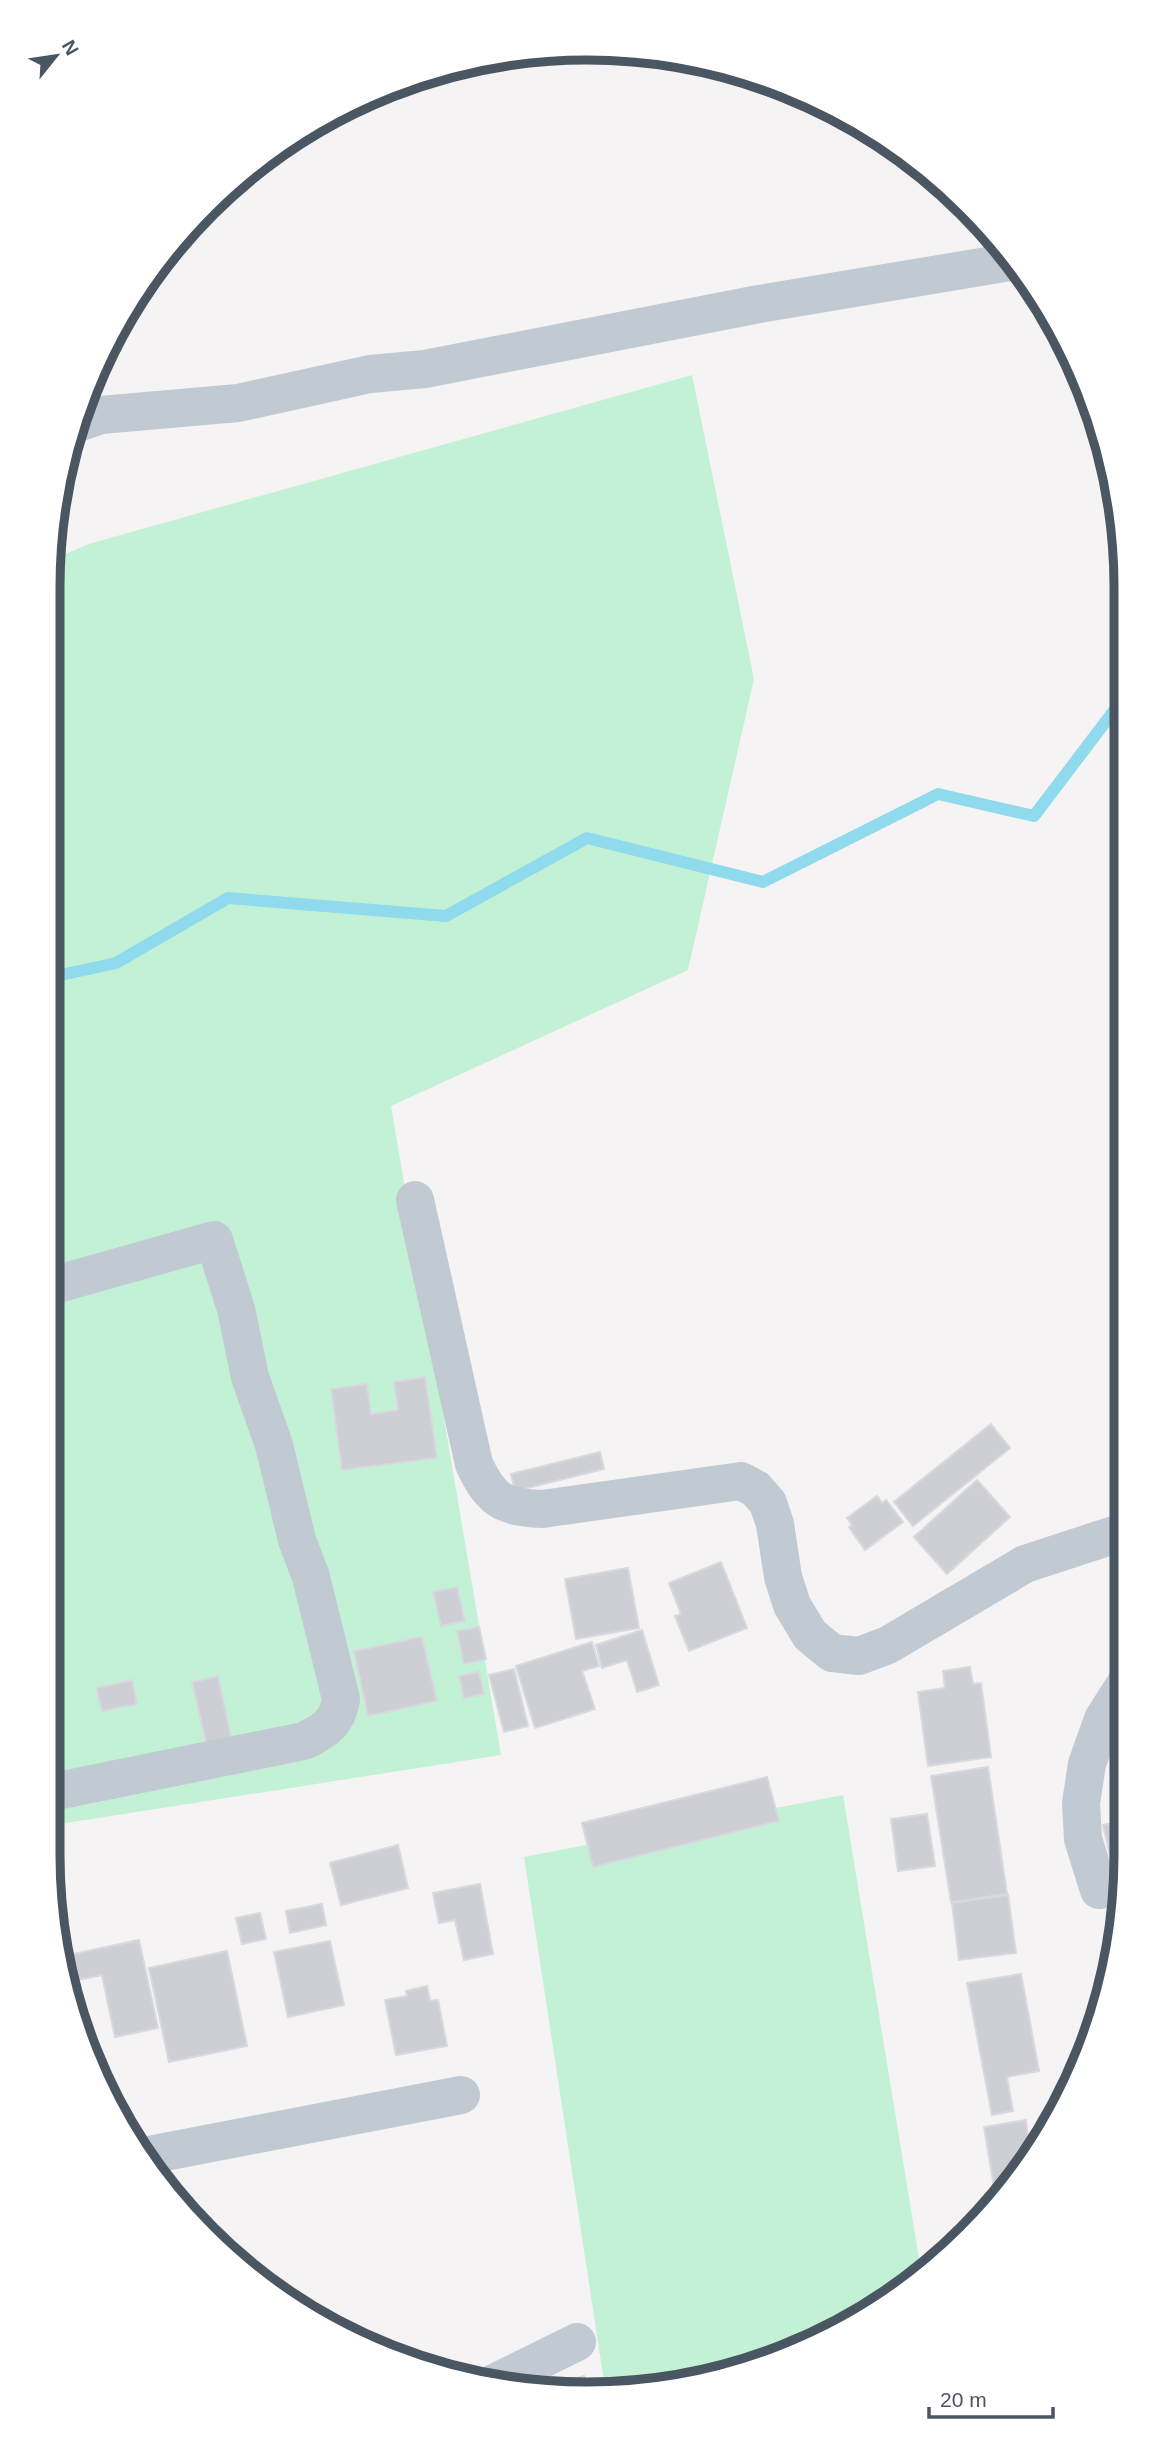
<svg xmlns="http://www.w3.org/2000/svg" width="1174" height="2442" font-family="Helvetica,sans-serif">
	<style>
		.green { fill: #c3f1d5 }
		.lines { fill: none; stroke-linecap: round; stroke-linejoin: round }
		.stream { stroke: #90daee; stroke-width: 12 }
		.building { fill: #cdcfd5; stroke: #d7d9de; stroke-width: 2 }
		.minor { stroke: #c1cad2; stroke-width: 38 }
		.rim { fill: none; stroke: #4a5661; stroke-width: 9 }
	</style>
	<rect width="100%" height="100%" fill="#f5f3f3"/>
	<g class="green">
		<path d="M692,375l62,304 -66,291 -297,136 110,649 -454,71v-1239l3,-27 42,-17z"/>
		<path d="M843,1795l79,482 -96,62 -169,51 -52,-2 -81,-531z"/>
	</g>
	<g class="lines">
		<path class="stream" d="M47,978l69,-15 112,-65 218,18 141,-78 176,44 175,-88 96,22 82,-108 7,1"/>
	</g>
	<g class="building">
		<path d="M425,1377l12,81 -95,12 -11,-81 36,-5 4,30 27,-4 -4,-28z"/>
		<path d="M991,1424l19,24 -97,78 -19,-24z"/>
		<path d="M600,1452l4,17 -89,22 -4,-17z"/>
		<path d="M977,1480l33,37 -63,57 -33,-37z"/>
		<path d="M877,1496l5,7 4,-3 17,22 -38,28 -16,-23 3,-2 -5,-7z"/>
		<path d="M721,1562l26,66 -58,23 -14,-35 6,-2 -12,-31z"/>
		<path d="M628,1568l11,60 -63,11 -11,-60z"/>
		<path d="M457,1587l8,34 -24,5 -8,-34z"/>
		<path d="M479,1627l7,32 -22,5 -7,-33z"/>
		<path d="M642,1630l17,55 -22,7 -10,-32 -25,8 -6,-23z"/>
		<path d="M422,1637l15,64 -69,15 -14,-65z"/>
		<path d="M592,1642l7,24 -17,5 13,38 -60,19 -19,-62z"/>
		<path d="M970,1667l3,17 8,-1 10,74 -63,9 -10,-74 27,-4 -2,-17z"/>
		<path d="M514,1669l14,57 -24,6 -15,-57z"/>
		<path d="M479,1672l5,22 -20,4 -5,-22z"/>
		<path d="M218,1676l14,65 -25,5 -15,-64z"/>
		<path d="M132,1680l5,24 -35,7 -6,-23z"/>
		<path d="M988,1767l19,127 -56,8 -20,-126z"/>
		<path d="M767,1777l12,44 -186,46 -11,-44z"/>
		<path d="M927,1814l8,52 -37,5 -7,-52z"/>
		<path d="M1127,1820l-3,64 -7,1 -14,-60z"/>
		<path d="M398,1845l10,43 -67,17 -11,-42z"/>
		<path d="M480,1884l13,70 -29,6 -9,-40 -16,3 -6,-30z"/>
		<path d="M1008,1895l8,58 -57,7 -7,-57z"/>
		<path d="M322,1904l4,21 -36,8 -4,-22z"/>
		<path d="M260,1913l6,26 -24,5 -6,-26z"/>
		<path d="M139,1940l19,88 -43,9 -13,-62 -34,7 -4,-26z"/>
		<path d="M330,1941l14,64 -56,12 -14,-65z"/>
		<path d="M227,1951l20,95 -78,16 -20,-94z"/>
		<path d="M1021,1974l18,97 -32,6 6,34 -21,4 -25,-132z"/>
		<path d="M427,1986l3,15 8,-1 9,46 -51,9 -11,-55 22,-4 -1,-5z"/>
		<path d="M1026,2120l2,17 12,-2 -43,70 -13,-78z"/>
		<path d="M584,2376l4,12 -32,-1v-3z"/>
	</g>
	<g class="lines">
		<g class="minor">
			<path d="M75,424l26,-9 137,-12 132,-29 55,-5 334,-65 258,-43"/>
			<path d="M415,1200l59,264c17,36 28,43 68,45l199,-28 15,8 12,14 7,21 8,53 9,28 18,30 22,18 27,3 29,-11 137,-81 101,-33"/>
			<path d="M47,1793l257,-52c21,-10 34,-19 37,-42l-30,-122 -14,-37 -23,-95 -24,-68 -14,-68 -22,-69 -167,47"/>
			<path d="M1099,1890l-16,-51 -2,-36 6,-39 16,-45 23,-36"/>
			<path d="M144,2156l317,-61"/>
			<path d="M490,2385l87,-43"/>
		</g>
	</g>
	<path d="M0 0H1174V2442H0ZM587 60H587A527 527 0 0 1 1114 587V1855A527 527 0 0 1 587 2382H587A527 527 0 0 1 60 1855V587A527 527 0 0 1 587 60Z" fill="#fff" fill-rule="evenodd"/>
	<path class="rim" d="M587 60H587A527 527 0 0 1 1114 587V1855A527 527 0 0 1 587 2382H587A527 527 0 0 1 60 1855V587A527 527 0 0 1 587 60Z"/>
	<g transform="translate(56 56) rotate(60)" stroke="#ffffff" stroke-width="5" paint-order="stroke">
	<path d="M0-5L12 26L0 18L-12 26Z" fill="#4a5661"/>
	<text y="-10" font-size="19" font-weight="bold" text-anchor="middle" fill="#4a5661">N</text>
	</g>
	<path d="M929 2407v10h124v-10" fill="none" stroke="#4a5661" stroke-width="3.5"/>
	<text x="940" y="2407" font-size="21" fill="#4a5661" stroke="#ffffff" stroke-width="5" paint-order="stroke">20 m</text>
</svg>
